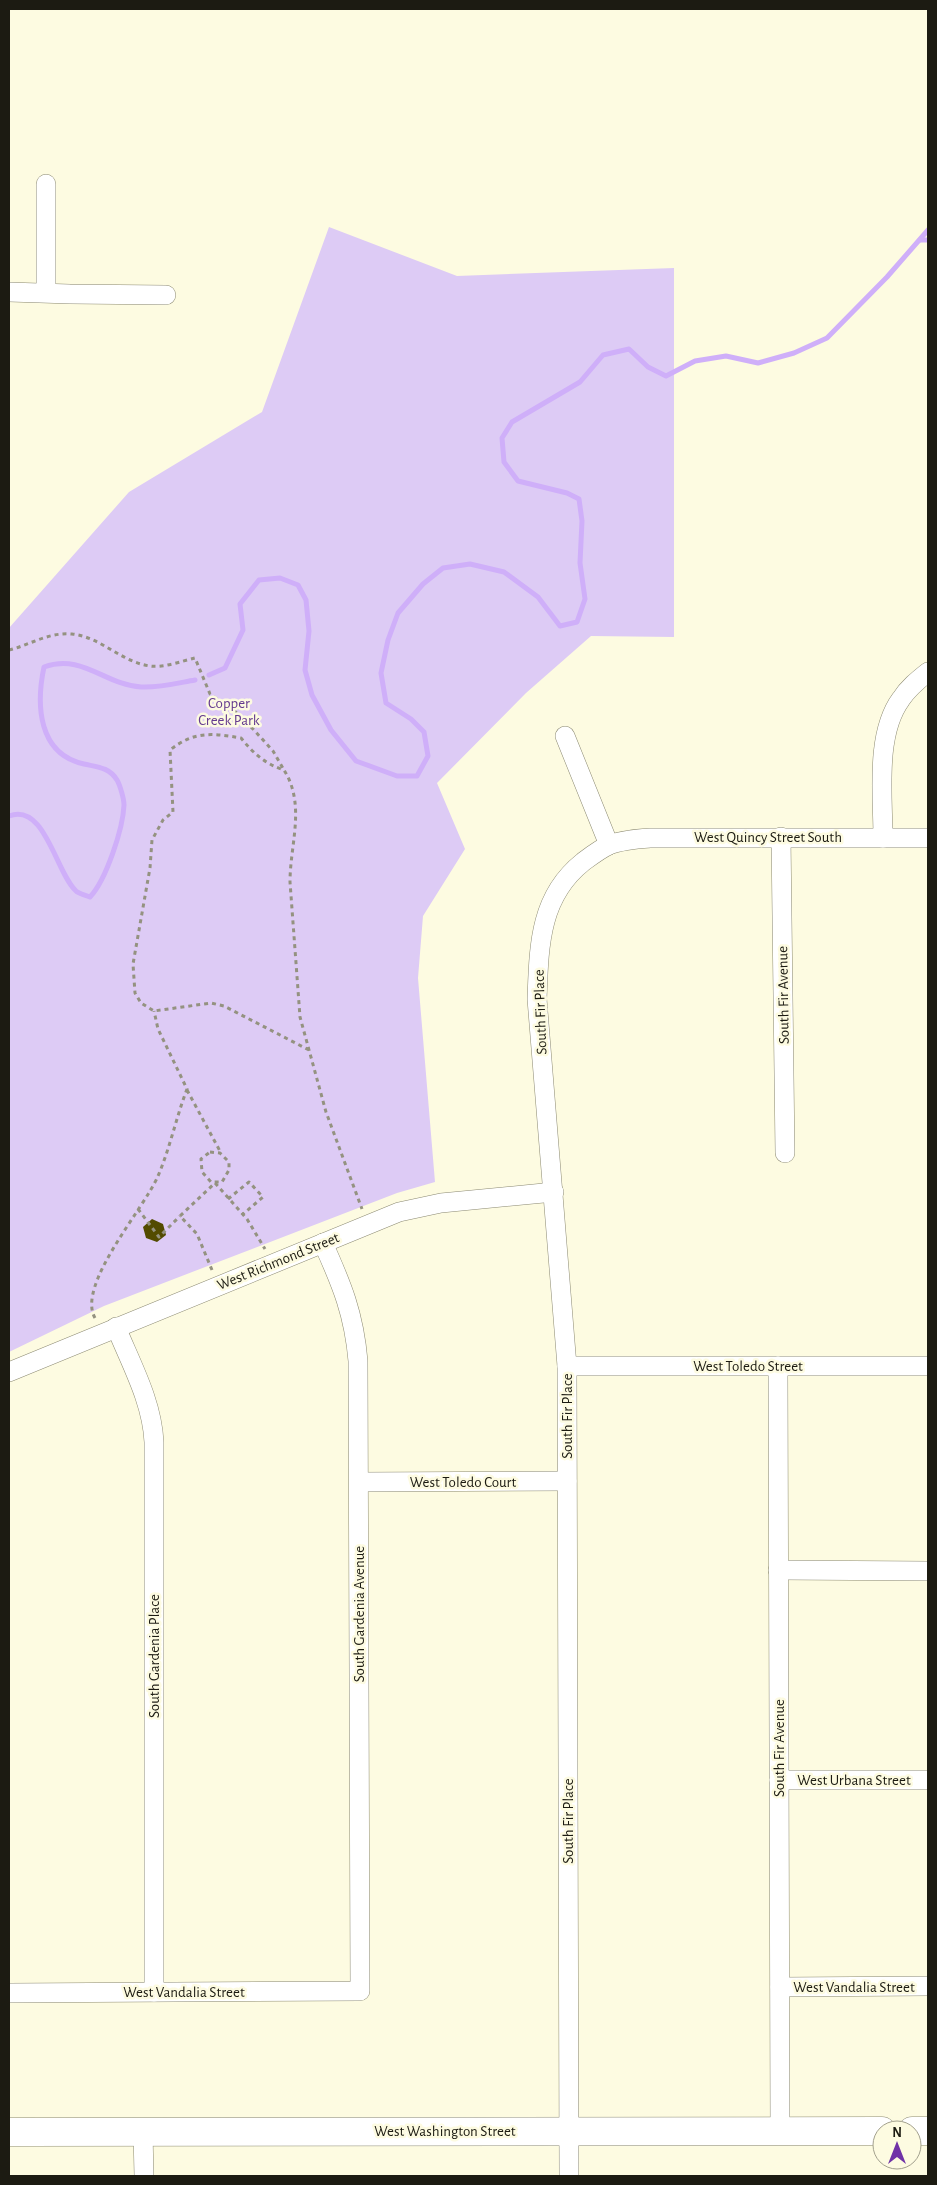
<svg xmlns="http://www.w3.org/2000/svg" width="937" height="2185" font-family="'Alegreya Sans',sans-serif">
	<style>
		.green { fill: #ddcbf5 }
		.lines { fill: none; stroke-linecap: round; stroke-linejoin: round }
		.stream { stroke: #cfaff9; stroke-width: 5 }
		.building { fill: #534b00 }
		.minor-casing { stroke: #8b8972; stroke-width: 20 }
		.secondary-casing { stroke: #8b8972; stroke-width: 29 }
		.path { stroke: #949280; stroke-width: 3; stroke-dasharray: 4 4; stroke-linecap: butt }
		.minor { stroke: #fff; stroke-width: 19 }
		.secondary { stroke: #fff; stroke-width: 28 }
		.labels { text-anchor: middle; stroke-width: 5; stroke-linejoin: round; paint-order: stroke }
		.park-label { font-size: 15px; fill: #643a8f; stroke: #fdfbe1 }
		.street-label { font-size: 15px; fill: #1c1b12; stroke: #fdfbe1 }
	</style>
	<rect width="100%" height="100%" fill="#fdfbe1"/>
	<path class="green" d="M329,227l128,49 217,-8v369l-83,-1 -65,57 -89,90 28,66 -42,67 -5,62 17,204 -38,11 -293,113 -95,46v-724l120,-136 133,-80z"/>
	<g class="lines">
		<g class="stream">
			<path d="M920,240h8"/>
			<path d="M209,675l16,-7 18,-38 -3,-26 19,-24 21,-2 18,7 8,15 3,31 -4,39 7,25 19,35 25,31 41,15h20l11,-20 -4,-24 -13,-13 -25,-16 -5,-30 7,-33 10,-27 25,-29 20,-16 27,-4 34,8 34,25 22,29 17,-4 8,-23 -5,-36 2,-42 -3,-22 -12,-6 -49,-12 -14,-19 -2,-24 10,-16 68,-40 23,-27 26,-6 19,18 18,9 29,-15 31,-5 32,7 36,-10 33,-15 60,-61 41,-47"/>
			<path d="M9,816c36,-14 47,57 67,75 3,3 10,4 14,6 16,-17 33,-68 34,-92 0,-6 -4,-20 -7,-25 -8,-13 -20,-13 -33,-16 -46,-10 -48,-59 -40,-97 38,-14 61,18 97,20 18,1 37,-4 54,-7"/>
		</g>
	</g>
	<path class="building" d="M152,1219l11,5 3,11 -9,7 -11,-4 -3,-11z"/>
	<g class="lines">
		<defs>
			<g id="minor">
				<path d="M46,184v108"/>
				<path d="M9,292l61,2 96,1"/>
				<path d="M565,736l44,109"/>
				<path d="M781,837l4,316"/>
				<path d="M883,838c0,-42 -8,-104 18,-139 7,-11 17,-19 27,-27"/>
				<path d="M116,1327c15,37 36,74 38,115v550"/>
				<path d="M567,1366h361"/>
				<path d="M778,1366l2,765"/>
				<path d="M9,1372l390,-160 42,-9 113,-11"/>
				<path d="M359,1482l208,-1"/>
				<path d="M778,1570l150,1"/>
				<path d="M779,1780h149"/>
				<path d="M780,1987l148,-1"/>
				<path d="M9,1993l351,-2 -2,-630c-4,-47 -16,-76 -35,-118"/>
				<path d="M143,2132l1,44"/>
				<path d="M569,2176l-2,-810 -30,-367c2,-52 2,-102 46,-137 8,-6 17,-13 26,-17 13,-5 28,-6 42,-7h277"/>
			</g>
			<g id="secondary">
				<path d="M912,2131h16"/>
				<path d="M9,2132l873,-1"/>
			</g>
		</defs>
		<use href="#minor" class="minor-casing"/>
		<use href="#secondary" class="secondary-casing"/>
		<g class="path">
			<path d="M9,650c21,-5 39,-18 63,-16 29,3 49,28 78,32 14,2 32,-5 45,-8l15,36 27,19 17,17 19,21 11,19"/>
			<path d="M309,1050l-85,-44 -13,-3 -57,8 -13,-8 -6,-10 -2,-29 17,-96 2,-28 11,-20 10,-8 -3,-62c24,-19 42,-17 71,-12 12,15 24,26 43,32 22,35 6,74 6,112l10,135 26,95 36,97"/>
			<path d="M187,1090l34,63"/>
			<path d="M210,1152l10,1 9,9v8l-7,12h-11l-9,-10 -1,-13z"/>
			<path d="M228,1199l21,-17 14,15 -21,18"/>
			<path d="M138,1209l21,28 21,-21"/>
			<path d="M212,1270l-15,-36 -17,-18 35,-33 32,36 18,30"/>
			<path d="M95,1318c-19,-33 49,-109 63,-142 12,-28 18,-58 29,-87l-29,-60 -4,-18"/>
		</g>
		<use href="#minor" class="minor"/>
		<use href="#secondary" class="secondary"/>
	</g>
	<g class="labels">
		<g class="park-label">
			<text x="229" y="708">Copper<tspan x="229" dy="17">Creek Park</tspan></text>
		</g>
		<g class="street-label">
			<text x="768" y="842">West Quincy Street South</text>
			<text transform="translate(783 995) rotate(-91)" y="5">South Fir Avenue</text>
			<text transform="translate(540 1012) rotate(-92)" y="5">South Fir Place</text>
			<text transform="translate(278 1261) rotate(-22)" y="5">West Richmond Street</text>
			<text x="748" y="1371">West Toledo Street</text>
			<text transform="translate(567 1416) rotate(-90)" y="5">South Fir Place</text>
			<text x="463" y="1487">West Toledo Court</text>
			<text transform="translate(359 1614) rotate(-90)" y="5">South Gardenia Avenue</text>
			<text transform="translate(154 1656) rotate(-90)" y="5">South Gardenia Place</text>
			<text transform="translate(779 1748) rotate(-90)" y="5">South Fir Avenue</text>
			<text x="854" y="1785">West Urbana Street</text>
			<text transform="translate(568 1821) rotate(-90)" y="5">South Fir Place</text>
			<text x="854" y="1992">West Vandalia Street</text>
			<text x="184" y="1997">West Vandalia Street</text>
			<text x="445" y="2136">West Washington Street</text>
		</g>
	</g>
	<rect width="937" height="2185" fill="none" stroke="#1c1b12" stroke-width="20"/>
	<g transform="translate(897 2145)"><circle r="24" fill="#fdfbe1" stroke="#a3a18e"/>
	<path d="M0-4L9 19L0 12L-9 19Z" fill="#7032a7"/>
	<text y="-8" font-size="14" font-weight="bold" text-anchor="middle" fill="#1c1b12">N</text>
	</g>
</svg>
